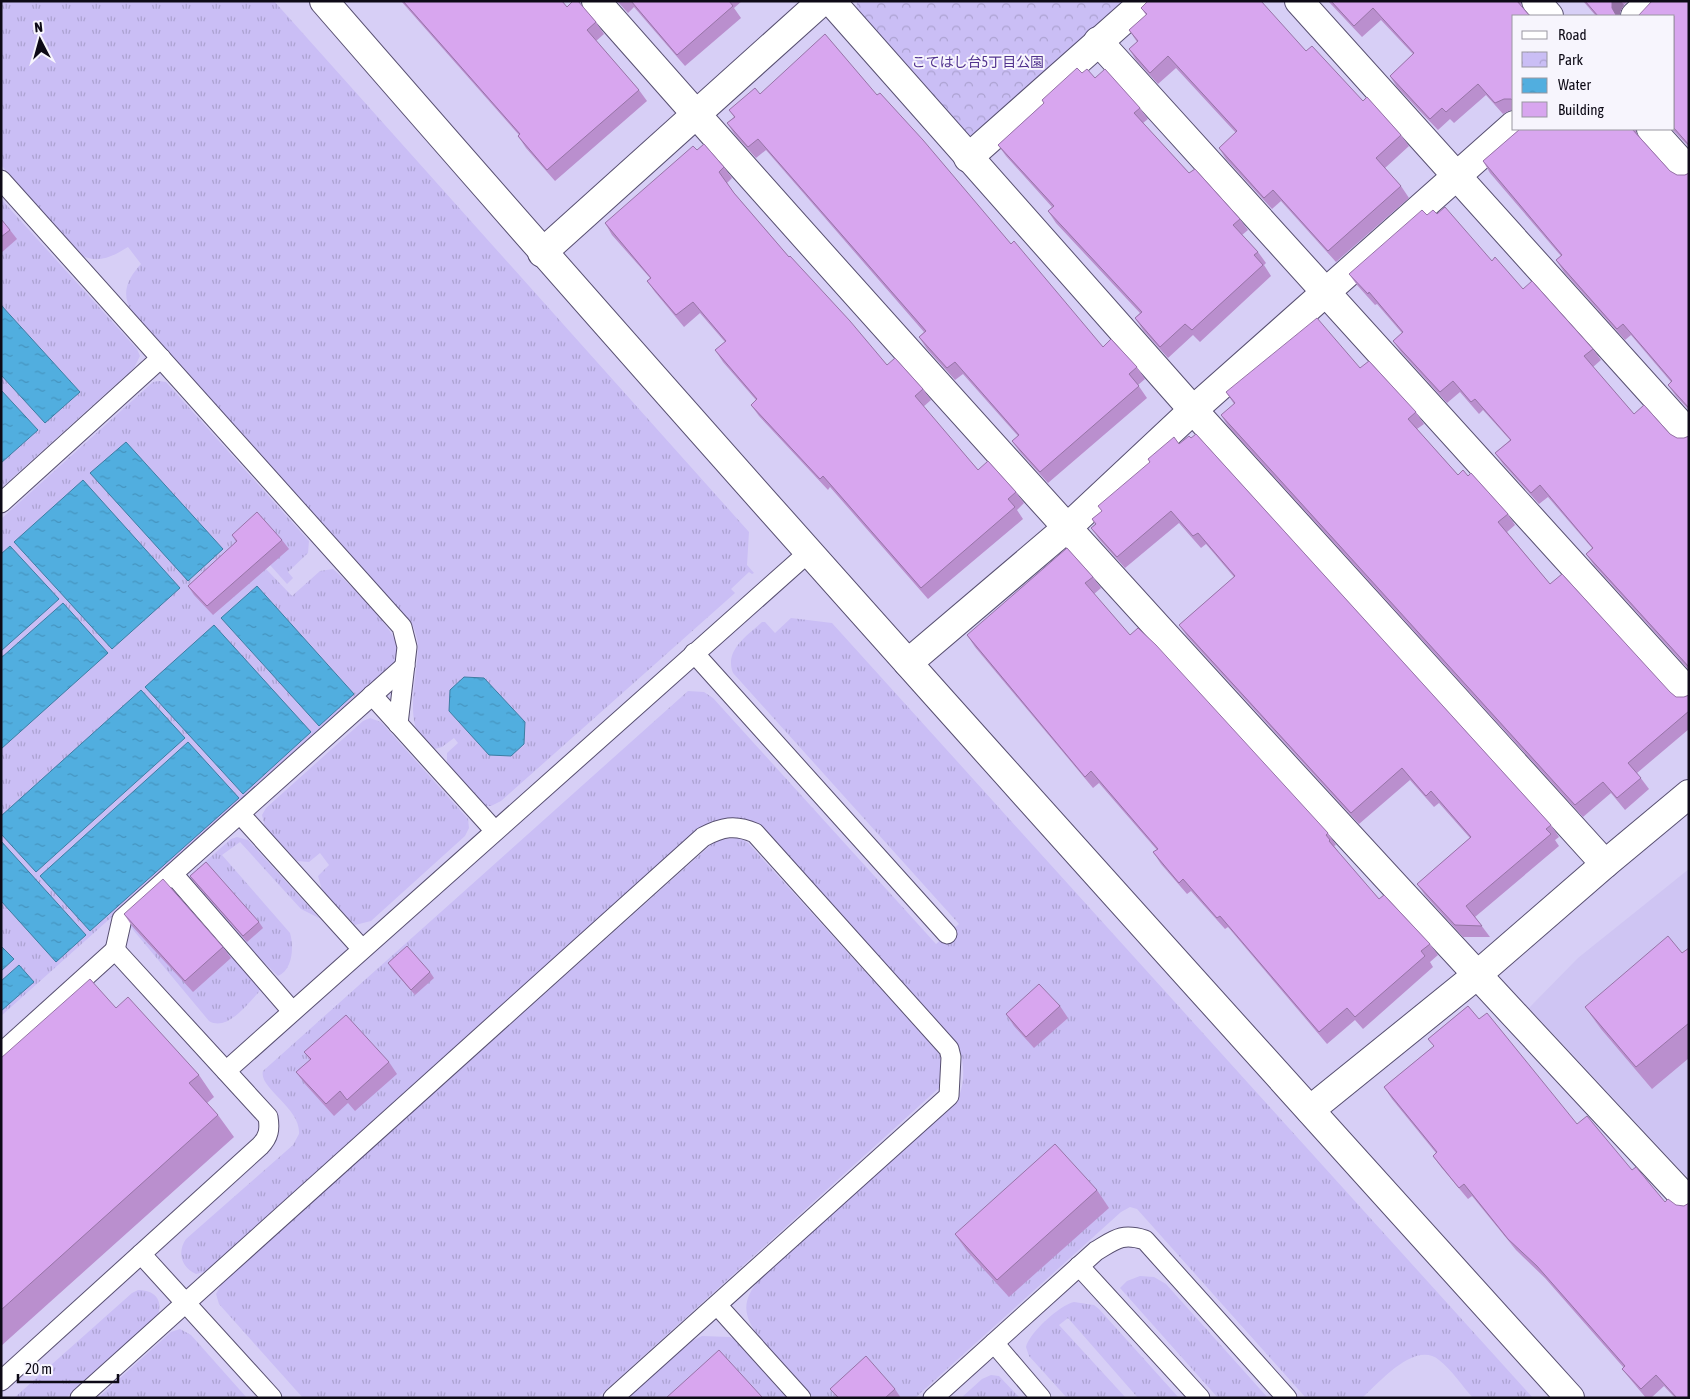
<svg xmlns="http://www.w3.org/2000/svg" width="1690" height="1399" font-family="'Asap Condensed','Noto Sans JP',sans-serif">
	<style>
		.built { fill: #cfc5f3 }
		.grass { fill: url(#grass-tufts) }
		.park { fill: url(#park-crowns) }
		.water { fill: url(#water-ripples); stroke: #3d7da3 }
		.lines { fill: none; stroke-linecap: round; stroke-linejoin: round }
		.lane-casing { stroke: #574f70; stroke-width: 21 }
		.street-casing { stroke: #574f70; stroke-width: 30 }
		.secondary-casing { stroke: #574f70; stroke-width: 30 }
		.lane { stroke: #fff; stroke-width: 19 }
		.street { stroke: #fff; stroke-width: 28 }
		.secondary { stroke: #fff; stroke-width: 28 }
		.wall { fill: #ba8fce }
		.shaded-wall { fill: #9774a7 }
		.building { fill: #d8a6ef; stroke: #9774a7 }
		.labels { text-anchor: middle; stroke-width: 4; stroke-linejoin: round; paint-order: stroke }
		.park-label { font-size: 14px; fill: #51338e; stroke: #f7f5fd }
	</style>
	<defs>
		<pattern id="grass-tufts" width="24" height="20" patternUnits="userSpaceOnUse" patternTransform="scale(1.25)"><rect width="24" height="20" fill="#cabef5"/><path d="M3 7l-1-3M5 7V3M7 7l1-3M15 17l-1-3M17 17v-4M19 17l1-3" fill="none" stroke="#aca2d1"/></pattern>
		<pattern id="park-crowns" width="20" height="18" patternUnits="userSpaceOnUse" patternTransform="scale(1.25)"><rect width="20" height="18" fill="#cabef5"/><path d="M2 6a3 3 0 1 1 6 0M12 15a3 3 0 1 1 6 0" fill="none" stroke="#aca2d1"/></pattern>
		<pattern id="water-ripples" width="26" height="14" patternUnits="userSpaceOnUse" patternTransform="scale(1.25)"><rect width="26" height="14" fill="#51aedf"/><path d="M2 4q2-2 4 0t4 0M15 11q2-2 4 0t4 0" fill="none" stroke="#4594bf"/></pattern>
	</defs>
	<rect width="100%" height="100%" fill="#d7cff6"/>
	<path class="built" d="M1689,869v310l-160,-171 49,-50z"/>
	<g class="grass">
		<path d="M1,1h273l475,531 -2,33 7,8 -2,1 -3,-2 -18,17 4,4 -234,208 -10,5h-5l-39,-43v-10l11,-10 -4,-5 -12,9 -7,2c-36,-13 -17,-72 -17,-101 0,-9 -3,-18 -7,-26l-278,-309c-13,-18 -6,-34 8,-49l-13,-17c-16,10 -30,17 -47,8l-80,-90z"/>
		<path d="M1,199l136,150 3,7 -6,12 -133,120z"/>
		<path d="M159,381l7,1 143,159 -1,12 -20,19 5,6 -6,6 -17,-19 -4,4 26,27 28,-25 13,-2c12,10 58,58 62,71 4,9 1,21 -6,29l-388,347v-497l152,-137z"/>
		<path d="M791,618l41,5 701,775h-60c-11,-12 -21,-28 -34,-38 -24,-20 -60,23 -77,38h-56l-169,-189 -7,-2 -9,5 -206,186h-102c-13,-15 -26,-30 -39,-44 -23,-26 -42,-45 -13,-76l194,-175c11,-14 11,-47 0,-61l-195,-217c-24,-13 -45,-6 -66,7l-482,435 -8,5 -8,2c-15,-7 -19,-22 -10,-35l107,-94 6,-11c2,-26 -41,-46 -36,-63l425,-380 16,1 9,6 223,246 23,-20 -226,-251c-9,-23 14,-37 29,-51h3l10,11z"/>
		<path d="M370,718l11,4 87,97 1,9 -4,8 -94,85 -16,4 -33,-35 -4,-14 11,-11 -9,-12 -11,9 -12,-1 -32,-34 -3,-12 4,-7 97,-87z"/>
		<path d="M237,837l11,3 71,78 -18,-9 -61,-67 -18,13 68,78c4,13 3,37 -12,43l-31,-30 -58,-66 1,-5 41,-36z"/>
		<path d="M740,838l8,5 193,212 1,28 -2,4 -343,311h-294l-84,-94 -3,-10 6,-11 491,-440 8,-4z"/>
		<path d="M171,889l5,2 84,97 -1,4c-12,12 -32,40 -50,29l-80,-96z"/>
		<path d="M1140,1276l14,1 12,7 102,114h-50l-98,-110 7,-7z"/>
		<path d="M138,1290c16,0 25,9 20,25l-92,83h-52l118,-105z"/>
		<path d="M1074,1302l20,3 5,4 80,89h-41l-70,-80 -9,7 67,73h-59l-38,-42 -3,-9c3,-14 34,-42 48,-45z"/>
		<path d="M180,1329l11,6 56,63h-149l73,-66z"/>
		<path d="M702,1336l28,1 4,2 53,59h-161l60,-54z"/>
		<path d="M991,1375l8,1 21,22h-59l21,-19z"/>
	</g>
	<path class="park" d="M857,1h281l-152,135 -24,-2 -106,-117z"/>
	<g class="water">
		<path d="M1,305l79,87 -35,31 -44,-48z"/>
		<path d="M1,390l37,40 -37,33z"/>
		<path d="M126,442l97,107 -35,32 -98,-108z"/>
		<path d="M83,480l97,108 -68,61 -98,-107z"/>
		<path d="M10,546l49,53 -58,52v-97z"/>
		<path d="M257,586l97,108 -35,32 -98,-108z"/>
		<path d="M63,603l45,50 -107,96v-91z"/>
		<path d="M214,625l97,107 -68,62 -98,-107z"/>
		<path d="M464,677l20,1 41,44 -1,22 -13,12 -22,-1 -40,-44 1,-21z"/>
		<path d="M141,690l44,48 -149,134 -35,-38v-18z"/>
		<path d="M188,742l51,56 -149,133 -50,-55z"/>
		<path d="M1,841l85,94 -30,27 -55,-61z"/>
		<path d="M1,946l13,13 -13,12z"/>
		<path d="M19,965l15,17 -33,29v-30z"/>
	</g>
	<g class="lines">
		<defs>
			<g id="lane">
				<path d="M1,180l401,447 5,20 -9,77"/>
				<path d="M1,503l160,-145"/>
				<path d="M694,653l253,281"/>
				<path d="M372,695l123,136"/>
				<path d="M240,814l122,135"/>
				<path d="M173,874l119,137"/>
				<path d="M115,950l7,-31 283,-253"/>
				<path d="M1,1053l114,-103 153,167c2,12 1,20 -8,29l-259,235"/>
				<path d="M226,1071l583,-519"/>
				<path d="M141,1254l131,144"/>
				<path d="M1079,1266l121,132"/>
				<path d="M717,1305l84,93"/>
				<path d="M994,1343l47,55"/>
				<path d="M80,1398l623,-561c19,-10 32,-13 52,-4l194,216 2,8 -2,39 -336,302"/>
				<path d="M933,1398l163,-147c20,-12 26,-18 49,-11l142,158"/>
			</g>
			<g id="street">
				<path d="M596,1c358,406 723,806 1093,1201"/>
				<path d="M831,1l362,409 412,454"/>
				<path d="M1299,1l390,433"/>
				<path d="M1536,1l13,15"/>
				<path d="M1635,16l16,-15"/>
				<path d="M1098,41l591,652"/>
				<path d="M1651,129l38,42"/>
				<path d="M968,158l177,-157"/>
				<path d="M542,253l280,-252"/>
				<path d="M908,663l160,-136 125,-117 321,-285"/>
			</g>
			<g id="secondary">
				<path d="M324,1c409,471 827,934 1246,1397"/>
				<path d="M1310,1110l167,-135 128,-111 84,-70"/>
			</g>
		</defs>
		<use href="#lane" class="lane-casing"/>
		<use href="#street" class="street-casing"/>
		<use href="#secondary" class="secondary-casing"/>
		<use href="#lane" class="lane"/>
		<use href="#street" class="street"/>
		<use href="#secondary" class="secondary"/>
	</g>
	<g class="wall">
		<path d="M401,1h161l5,6 29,15 8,12 -8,7 43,49 8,11 -92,80 -29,-33 -8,-12 1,-1z"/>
		<path d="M617,1h125l-8,7 7,10 -56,48 -51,-59 -6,6z"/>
		<path d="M1328,1h193v2l1,3 -8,10v94h-3l-8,4 -17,-19 -32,28 -4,-4 -12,11 -41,-43 -7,-11 23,-22 -32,-34 -19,17z"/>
		<path d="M1583,1h45l-4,4 -4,7v4h-24z"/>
		<path d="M1689,1v146l-17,-18h2z"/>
		<path d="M1141,8l165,43 95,84 8,11 -24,22 16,18 8,12 -73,64 -55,-61 -9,8 -46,-50 -7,-11 17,-15 -60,-65 -18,16 -22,-24 -7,-11 8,-7 -8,-12 17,-15z"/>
		<path d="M1082,73l13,5 45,30 8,11 -5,4 46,50 51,46 8,11 -6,5 16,17 8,11 -2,2 7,11 -71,66 -7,-7 -25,23 -25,-28 -8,-12 5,-5 -84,-90 -8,-12 4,-4 -46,-51 -8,-11 46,-42 -2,-3z"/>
		<path d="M760,94l117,1 226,252 34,20 8,12 -7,6 9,13 -99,85 -28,-31 -8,-11 6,-5 -55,-62 -8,6 -28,-31 -8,-12 5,-5 -158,-182 -10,8 -21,-23 -8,-12 7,-6 -5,-7z"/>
		<path d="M1518,129h118v3l1,2 33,37 7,4h8l4,-2v237l-13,-14 -8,-11 3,-3 -40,-47 -6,5 -61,-68 -8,-12 5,-4 -71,-83 -7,-12 36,-31z"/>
		<path d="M697,150l27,17 8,11 -5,5 7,10 55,64 98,108 36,24 8,11 -8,7 55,63 38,22 8,11 -7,7 6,9 -95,80 -98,-112 -2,3 -69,-74 -8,-11 5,-5 -33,-38 -8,-12 10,-8 -25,-29 -16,14 -29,-35 -8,-11 3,-3 -38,-43 -7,-12z"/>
		<path d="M1437,214l55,47 31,28 70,60 8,11 -8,7 41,47 43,24h7l5,-2v234l-95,-105 -8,-11 6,-6 -44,-51 -9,7 -36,-40 -8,-11 15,-13 -27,-30 -4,4 -19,-22 -13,11 -46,-51 -8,-11 9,-8 -25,-29 -2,1 -18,-20 -8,-11 78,-59z"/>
		<path d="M1,219l9,11 7,9 -16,14z"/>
		<path d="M1360,368l56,44 8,12 -7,5 41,46 10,1 40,38 7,11 -8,7 43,52 120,108 6,5h8l5,-2v34l-52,44 12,16 -24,21 -14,-17 -28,24 -355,-391 -7,-11 13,-11 -8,-12z"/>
		<path d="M1179,444l372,381 8,12 -4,3 4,6 -84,71 15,20h-27l-38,-42 -8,-11 53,-46 -31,-35 -5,4 -24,-27 -51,44 -172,-188 -8,-11 55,-48 -28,-33 -5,4 -22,-25 -54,45 -26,-29 -8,-11 4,-4 -3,-5 10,-8 48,-49 -2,-3z"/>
		<path d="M232,535l50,5 7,9 -76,66 -19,-20 -6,-9 48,-44z"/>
		<path d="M1093,577l8,11 -7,6 36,41 198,198 8,12 -2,1 4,5v1l41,47 51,45 8,11 -8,7 3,5 -70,62 -8,-9 -28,24 -99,-117 -3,2 -34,-38 -4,3 -26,-30 -8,-12 4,-2 -58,-67 -6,5 -118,-141 -8,-12z"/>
		<path d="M190,876l69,46 4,6 -16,14 -53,-60z"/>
		<path d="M124,914l99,33 8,11 -38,34 -61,-66z"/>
		<path d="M1689,948v110l-37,31 -51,-60 -16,-22 97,-54z"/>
		<path d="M388,963l42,9 4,6 -19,17 -23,-26z"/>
		<path d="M1060,1006l8,12 -34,30 -20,-22 -8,-12z"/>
		<path d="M1468,1006l221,392h-14l-11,-12 -13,12h-5l-15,-18 -9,-11 2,-1 -79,-90 -29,-28 -44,-54 -4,3 -27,-32 -8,-11 3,-3 -44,-54 -8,-12 50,-41 -6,-7z"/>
		<path d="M116,1008l83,67 15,22 -7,6 11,12 16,22 -233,209v-288z"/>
		<path d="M304,1052l85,10 8,12 -42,37 -7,-8 -14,13 -29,-32 -9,-12 14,-12z"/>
		<path d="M1097,1190l12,18 -100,89 -42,-46 -12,-17z"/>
		<path d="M830,1389h65l6,9h-64z"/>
	</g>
	<path class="shaded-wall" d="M1612,1h9l3,4 -4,7v4h-4l-4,-8z"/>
	<g class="building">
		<path d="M403,1h159l5,6 6,-6h5l18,21 -9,8 52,60 -92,80 -29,-34 2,-2z"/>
		<path d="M631,1h98l4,5 -56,49z"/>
		<path d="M1148,1h113l45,50 6,-5 51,55 4,-4 34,38 -25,23 25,28 -73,65 -55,-61 -9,8 -45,-50 18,-17 -69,-75 -18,17 -21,-24 9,-8 -9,-11 18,-16 -6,-6z"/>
		<path d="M1331,1h186l12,14 3,1h-18v85l-3,-2h-7l-9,4 -17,-19 -32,28 -4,-4 -12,11 -40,-43 24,-23 -41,-45 -19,18z"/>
		<path d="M1585,1h27v7l4,7 1,1h-19z"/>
		<path d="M1652,1h37v144l-15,-17v-112h-36z"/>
		<path d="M825,34l52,61 3,-2 43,47 88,104 3,-3 89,106 8,-8 26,28 -8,7 10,12 -99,86 -28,-31 7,-6 -64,-73 -8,6 -28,-31 7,-6 -168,-192 -10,8 -21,-24 8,-6 -6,-7 26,-22 5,6z"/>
		<path d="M1077,68l5,5 5,-4 8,9 10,-9 35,39 -6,5 55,60 6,-4 45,50 -7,6 25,27 -4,3 9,10 -71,65 -7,-6 -25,23 -25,-29 7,-6 -94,-101 6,-5 -56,-61 46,-42 -2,-3z"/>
		<path d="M1519,129h113l38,42 7,4h8l4,-2v235l-21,-23 4,-4 -49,-57 -6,5 -61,-69 6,-5 -79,-94 37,-32z"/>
		<path d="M704,144l20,23 -5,5 15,21 55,64 1,-1 60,65 37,44 8,-7 28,31 -8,7 63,74 10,-9 28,31 -8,7 7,8 -94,81 -98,-112 -3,3 -69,-74 6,-6 -42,-49 11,-9 -33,-39 -17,13 -29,-34 4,-3 -46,-55 88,-77 4,4z"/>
		<path d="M1445,207l47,54 3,-4 28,32 9,-8 61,68 -9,7 50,58 10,-9 26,29 7,4h7l5,-2v231l-103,-113 7,-6 -53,-63 -9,8 -36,-40 16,-13 -36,-41 -4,3 -18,-21 -13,11 -47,-51 10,-9 -34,-40 -1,2 -19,-20 73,-64 5,5 6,-5 4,4z"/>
		<path d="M1,219l9,11 -9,7z"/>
		<path d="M1317,318l43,50 9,-7 47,51 -8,7 50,56 5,-5 5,6 3,-3 37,41 -10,8 52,62 12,-10 108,118 6,5h8l5,-2v16l-61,52 13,15 -24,20 -14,-16 -28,23 -354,-390 14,-12 -9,-11z"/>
		<path d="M1196,434l355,391 -5,4 5,5 -85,72 16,20 -27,-1 -38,-41 54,-47 -40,-46 -5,5 -24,-28 -51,45 -172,-188 56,-49 -37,-43 -5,3 -22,-25 -54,46 -26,-29 5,-4 -4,-5 10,-8 -4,-5 52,-44 -2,-3 26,-22 5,7 10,-8 2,2z"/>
		<path d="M257,512l25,28 -75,66 -19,-20 49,-45 -5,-6z"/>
		<path d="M1067,548l26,29 -8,6 45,52 8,-7 18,17 172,188 -2,2 4,5 -1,1 50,58 5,-4 46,49 -9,7 4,5 -70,61 -8,-9 -28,24 -99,-116 -3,2 -34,-39 -4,4 -26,-31 5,-3 -67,-78 -6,6 -118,-142z"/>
		<path d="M206,862l53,60 -16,14 -53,-60z"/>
		<path d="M163,879l60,68 -38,34 -61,-67z"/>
		<path d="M1668,936l14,17 7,-5v75l-53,44 -51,-60z"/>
		<path d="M407,946l23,26 -19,18 -23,-27z"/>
		<path d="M90,979l26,29 12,-11 71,78 -10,8 29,32 -217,195v-252z"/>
		<path d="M1039,984l21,22 -34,31 -20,-23z"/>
		<path d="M1468,1006l11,13 8,-6 90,111 10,-8 45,54 4,-3 29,35 3,-3 8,6 8,1 5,-3v195h-12l-21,-23 -15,14 -19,-20 3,-3 -88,-100 -29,-27 -44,-55 -5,4 -26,-32 4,-4 -53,-65 50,-41 -6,-7z"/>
		<path d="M346,1015l43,47 -42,38 -7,-9 -14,13 -30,-32 15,-13 -7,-7z"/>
		<path d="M1055,1144l42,46 -100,90 -42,-46z"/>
		<path d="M719,1350l43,47 -1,1h-95z"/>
		<path d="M866,1356l29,33 -10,9h-46l-9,-9z"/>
	</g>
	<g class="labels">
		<g class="park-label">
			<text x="978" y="67">こてはし台5丁目公園</text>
		</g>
	</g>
	<rect width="1690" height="1399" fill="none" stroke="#0d0a16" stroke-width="5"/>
	<rect x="1512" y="15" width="162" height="115" fill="#f7f5fd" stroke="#9997a1"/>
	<rect x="1522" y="31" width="25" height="8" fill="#ffffff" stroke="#9997a1"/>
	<text x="1558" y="40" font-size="15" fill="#0d0a16">Road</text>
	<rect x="1522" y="52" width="25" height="15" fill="url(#park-crowns)" stroke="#9997a1"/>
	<text x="1558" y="65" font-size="15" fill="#0d0a16">Park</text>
	<rect x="1522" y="78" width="25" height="15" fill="url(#water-ripples)" stroke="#9997a1"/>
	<text x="1558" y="90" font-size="15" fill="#0d0a16">Water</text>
	<rect x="1522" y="102" width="25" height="15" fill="#d8a6ef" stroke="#9997a1"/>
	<text x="1558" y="115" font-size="15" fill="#0d0a16">Building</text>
	<g transform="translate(40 40) rotate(354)" stroke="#f7f5fd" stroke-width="4" paint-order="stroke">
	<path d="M0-4L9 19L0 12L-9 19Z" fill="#0d0a16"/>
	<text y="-8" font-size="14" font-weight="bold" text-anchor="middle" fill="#0d0a16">N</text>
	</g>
	<path d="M18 1374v8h100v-8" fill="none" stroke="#0d0a16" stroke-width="2.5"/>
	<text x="25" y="1374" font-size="15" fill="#0d0a16" stroke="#f7f5fd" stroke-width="4" paint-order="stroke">20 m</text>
</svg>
